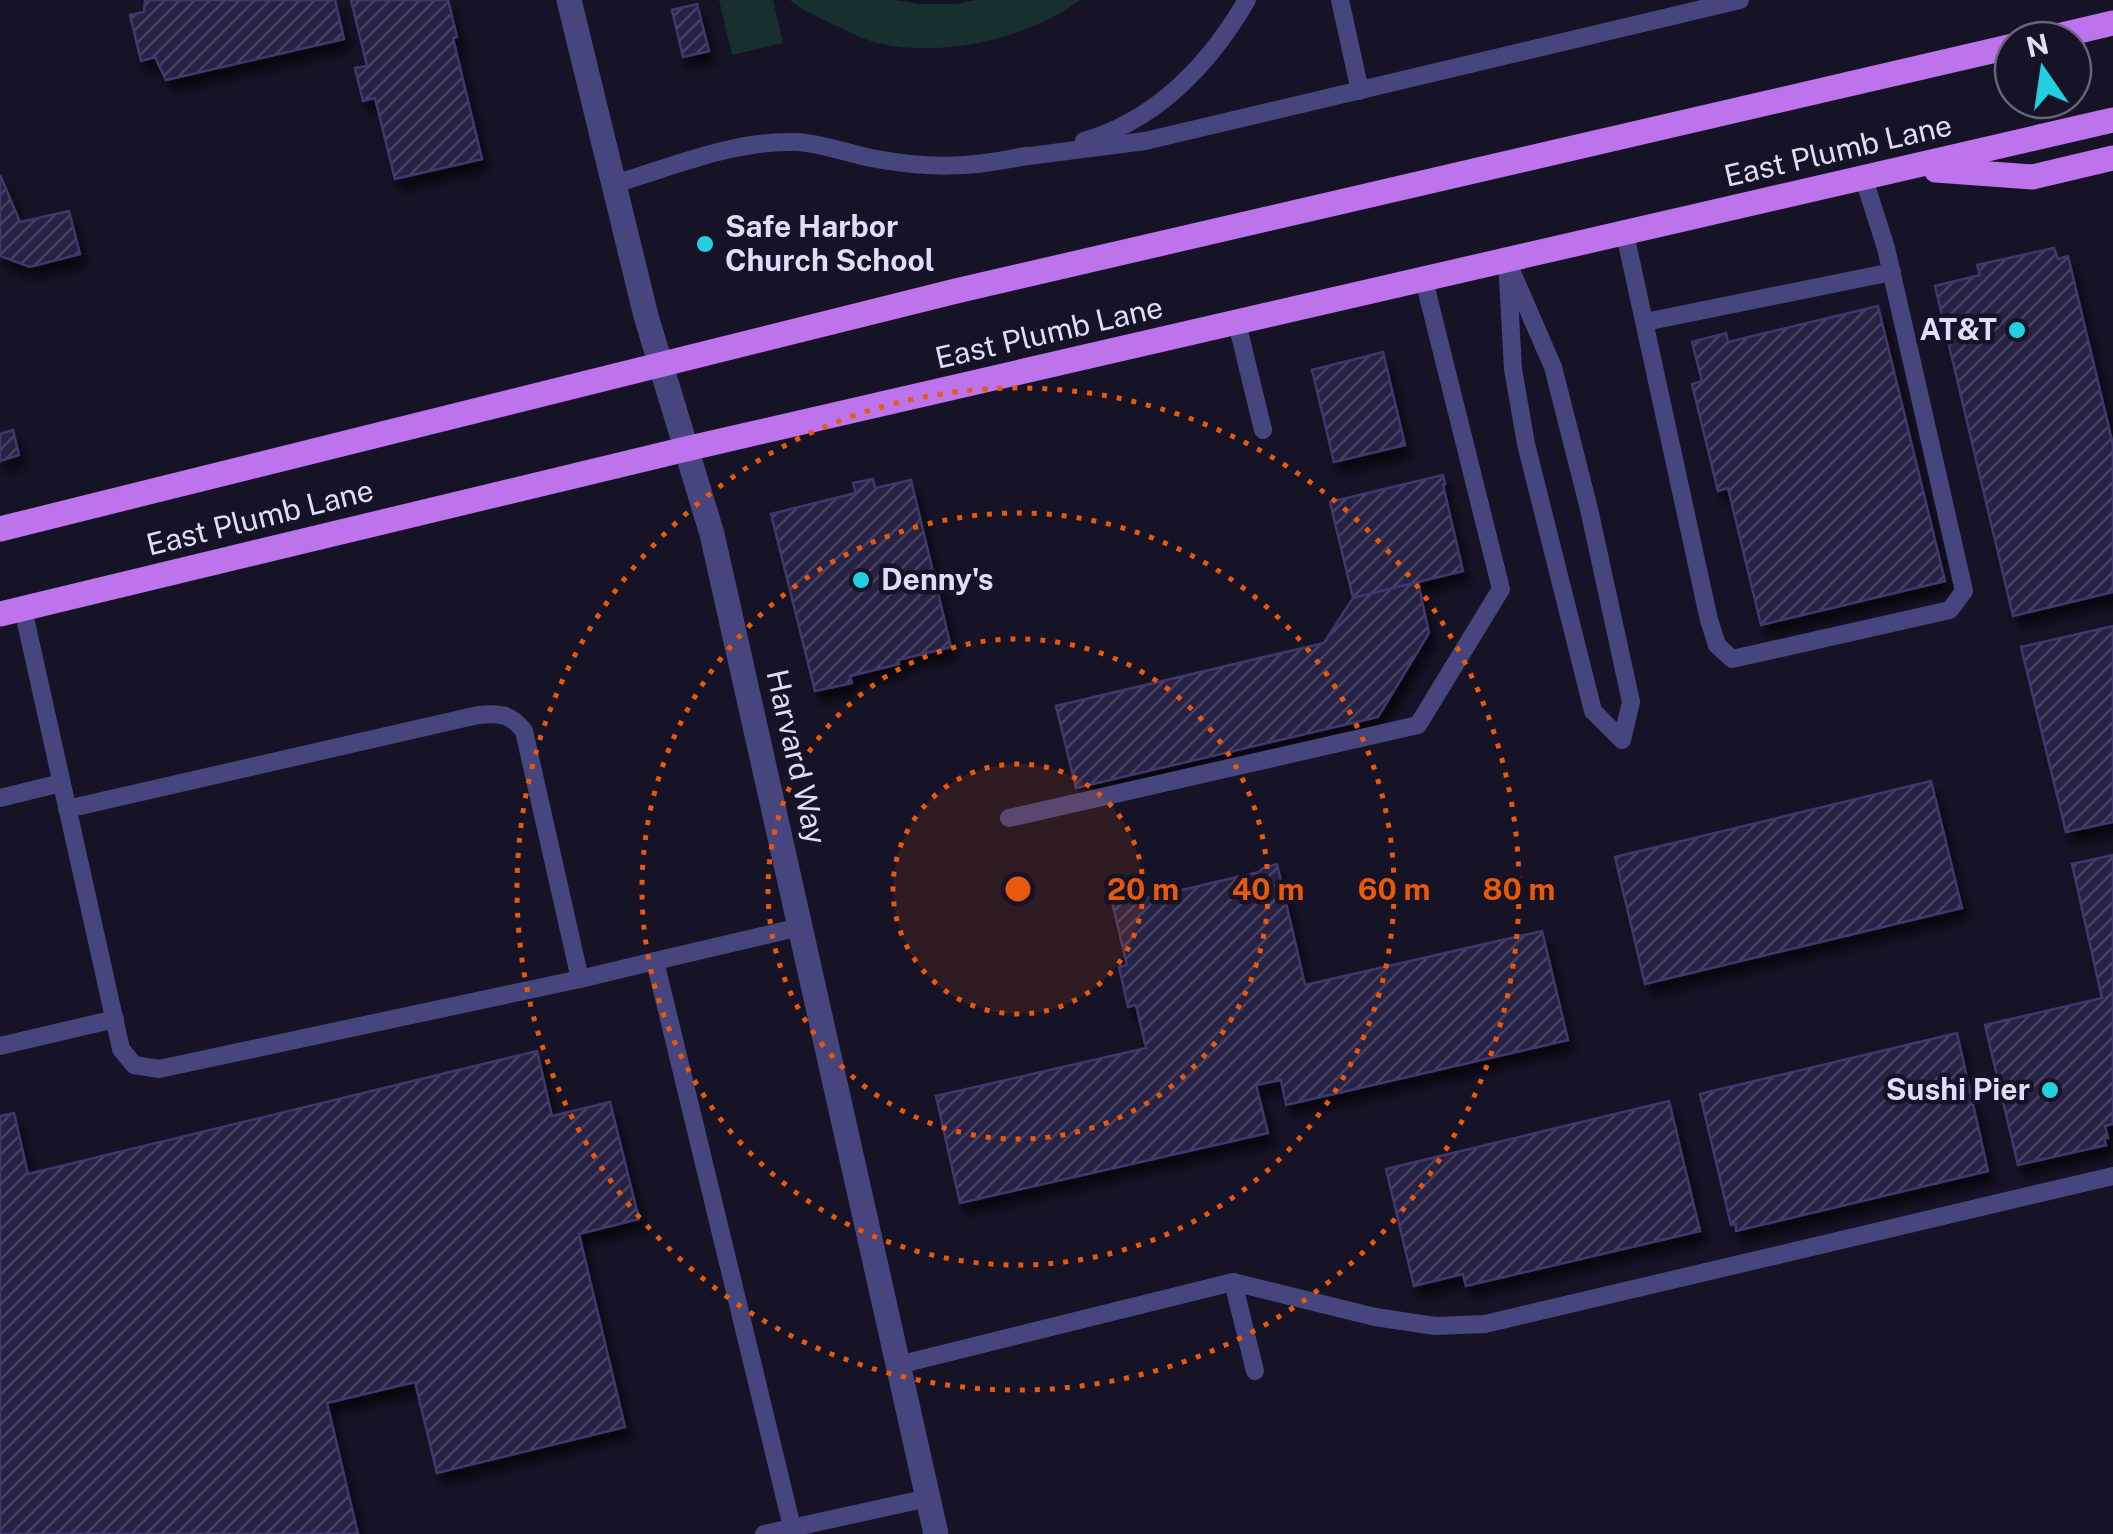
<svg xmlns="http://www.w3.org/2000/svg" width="2113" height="1534" font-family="'Public Sans',sans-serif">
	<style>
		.pitch { fill: #172f2e }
		.building { fill: url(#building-hatch); stroke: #41376d; stroke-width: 2.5; filter: url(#shadow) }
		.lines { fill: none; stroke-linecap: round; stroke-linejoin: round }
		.service { stroke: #46457e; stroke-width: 18 }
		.tertiary { stroke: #46457e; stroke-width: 25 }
		.primary { stroke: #bd73eb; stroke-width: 25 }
		.ring { fill: none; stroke: #e8590c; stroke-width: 5; stroke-dasharray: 5 10 }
		.poi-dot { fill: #23cee0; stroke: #161326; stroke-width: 4 }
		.labels { text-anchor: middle; stroke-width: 9; stroke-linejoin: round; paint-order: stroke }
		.street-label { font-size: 30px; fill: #e0ddfa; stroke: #161326 }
		.poi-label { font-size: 30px; font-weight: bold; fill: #e0ddfa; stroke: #161326; text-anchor: start }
		.centre { fill: #e8590c; stroke: #161326; stroke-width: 5 }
		.ring-label { font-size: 30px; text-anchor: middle; font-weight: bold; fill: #e8590c; stroke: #161326; stroke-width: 9; stroke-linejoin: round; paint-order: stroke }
	</style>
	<defs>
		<pattern id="building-hatch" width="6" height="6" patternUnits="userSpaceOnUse" patternTransform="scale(2.5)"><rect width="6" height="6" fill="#282244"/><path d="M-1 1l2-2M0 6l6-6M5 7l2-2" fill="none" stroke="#474260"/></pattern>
		<filter id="shadow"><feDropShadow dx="6" dy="11" stdDeviation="5" flood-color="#0009"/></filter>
	</defs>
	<rect width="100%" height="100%" fill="#161326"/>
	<g class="pitch">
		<path d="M719,0h54l10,43 -51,12z"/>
		<path d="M790,0h105l24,4h36l21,-4h104c-52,40 -152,62 -215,39 -11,-4 -23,-11 -35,-16 -13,-7 -29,-13 -40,-23z"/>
	</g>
	<g class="building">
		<path d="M145,0h190l9,39 -178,41 -11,-23 -14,4 -11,-46 14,-3z"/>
		<path d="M351,0h97l9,37 -4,1 29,121 -87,20 -20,-81 -12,3 -8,-33 12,-2z"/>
		<path d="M697,4l12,47 -26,6 -11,-47z"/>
		<path d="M0,175l20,47 49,-11 11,43 -50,13 -30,-11z"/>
		<path d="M2054,248l4,11 10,-3 45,189v147l-100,24 -78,-330 45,-11 -3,-10z"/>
		<path d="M1878,306l67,275 -184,44 -33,-137 -10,3 -26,-107 10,-3 -10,-39 34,-9 2,9z"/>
		<path d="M1383,352l22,93 -71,17 -22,-92z"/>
		<path d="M13,430l6,25 -19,6v-27z"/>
		<path d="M1443,475l2,9 -2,1 20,86 -110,27 -23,-96z"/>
		<path d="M873,479l2,9 36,-8 40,167 -53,13 1,4 -49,12 2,7 -37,8 -44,-177 85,-21 -3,-10z"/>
		<path d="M1418,582l11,51 -51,84 -302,71 -20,-82 268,-63 29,-45z"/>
		<path d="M2113,626v196l-47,10 -45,-185z"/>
		<path d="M1931,781l31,127 -317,76 -30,-127z"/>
		<path d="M2113,855v269l-8,2 3,12h-4l2,7 -88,20 -33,-140 117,-27 -30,-134z"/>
		<path d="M1277,864l28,121 237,-54 26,109 -282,65 -5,-25 -25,5 12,48 -308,70 -24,-107 210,-48 -10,-43 -8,2 -9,-40 8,-2 -15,-63 15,-3 3,3 129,-30 4,-4z"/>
		<path d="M1957,1033l31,138 -252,60v-7l-5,1 -31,-131z"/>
		<path d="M537,1051l15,65 58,-14 29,117 -60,15 46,193 -188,46 -22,-91 -88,21 31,131h-358v-418l14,-3 14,61z"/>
		<path d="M1669,1101l31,130 -234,55 -3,-12 -49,12 -28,-117z"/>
	</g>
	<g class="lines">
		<g class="service">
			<path d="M1340,0l20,91"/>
			<path d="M1084,141c73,-21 126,-78 163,-141"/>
			<path d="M1014,158l131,-17 595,-141"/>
			<path d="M614,184c58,-17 121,-44 181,-42 27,1 51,11 76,16 57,11 98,10 154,-2"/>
			<path d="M1625,234l84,386 8,25 15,14 218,-49 14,-19 -78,-343 -22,-69"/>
			<path d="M1507,261l46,106 36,142 42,193 -9,38 -29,-29 -67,-267 -13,-75z"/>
			<path d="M1645,322l247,-50"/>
			<path d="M1237,323l26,107"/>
			<path d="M23,609l98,440 13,16 25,4 421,-90 75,-18 137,566"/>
			<path d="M0,798l61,-15"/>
			<path d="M67,809l411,-94c20,-2 33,-2 46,16l56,248"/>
			<path d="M1009,818l409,-93 83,-136 -77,-309"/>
			<path d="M655,961l145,-34"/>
			<path d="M0,1046l115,-27"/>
			<path d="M1233,1282l22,89"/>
			<path d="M898,1365l335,-83 142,35 60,9 50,-2 628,-148"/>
			<path d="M764,1534l164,-36"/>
		</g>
		<path class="tertiary" d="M569,0l77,316 66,218 224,1000"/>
		<g class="primary">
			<path d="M2041,40l72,-17"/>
			<path d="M1936,170l96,7 81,-19"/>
			<path d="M0,529l956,-238 1057,-245"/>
			<path d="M0,614l686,-165 1427,-329"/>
		</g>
	</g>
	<circle cx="1018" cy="889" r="125" fill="#e8590c" fill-opacity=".12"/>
	<g class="ring">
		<circle cx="1018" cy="889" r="125"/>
		<circle cx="1018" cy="889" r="250"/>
		<circle cx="1018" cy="889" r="376"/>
		<circle cx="1018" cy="889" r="501"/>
	</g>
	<g class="poi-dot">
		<circle cx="705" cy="244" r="10"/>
		<circle cx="2017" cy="330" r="10"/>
		<circle cx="861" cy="580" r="10"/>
		<circle cx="2050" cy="1090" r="10"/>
	</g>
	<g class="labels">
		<g class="street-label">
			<text transform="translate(1838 151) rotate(-13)" y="10">East Plumb Lane</text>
			<text transform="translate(1049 333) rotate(-13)" y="10">East Plumb Lane</text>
			<text transform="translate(260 518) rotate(-14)" y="10">East Plumb Lane</text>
			<text transform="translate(796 757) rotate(77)" y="10">Harvard Way</text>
		</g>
		<g class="poi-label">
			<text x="725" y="237">Safe Harbor<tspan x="725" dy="34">Church School</tspan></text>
			<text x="1997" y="340" text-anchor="end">AT&amp;T</text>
			<text x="881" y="590">Denny's</text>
			<text x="2030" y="1100" text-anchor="end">Sushi Pier</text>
		</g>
	</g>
	<circle cx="1018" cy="889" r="15" class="centre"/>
	<g class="ring-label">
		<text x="1143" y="900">20 m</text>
		<text x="1268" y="900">40 m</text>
		<text x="1394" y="900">60 m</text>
		<text x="1519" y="900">80 m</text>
	</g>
	<g transform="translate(2043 70) rotate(347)"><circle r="48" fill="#161326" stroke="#67647b" stroke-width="2.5"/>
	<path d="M0-8L18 38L0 25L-18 38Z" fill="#23cee0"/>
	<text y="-15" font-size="28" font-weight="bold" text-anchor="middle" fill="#e0ddfa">N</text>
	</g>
</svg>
